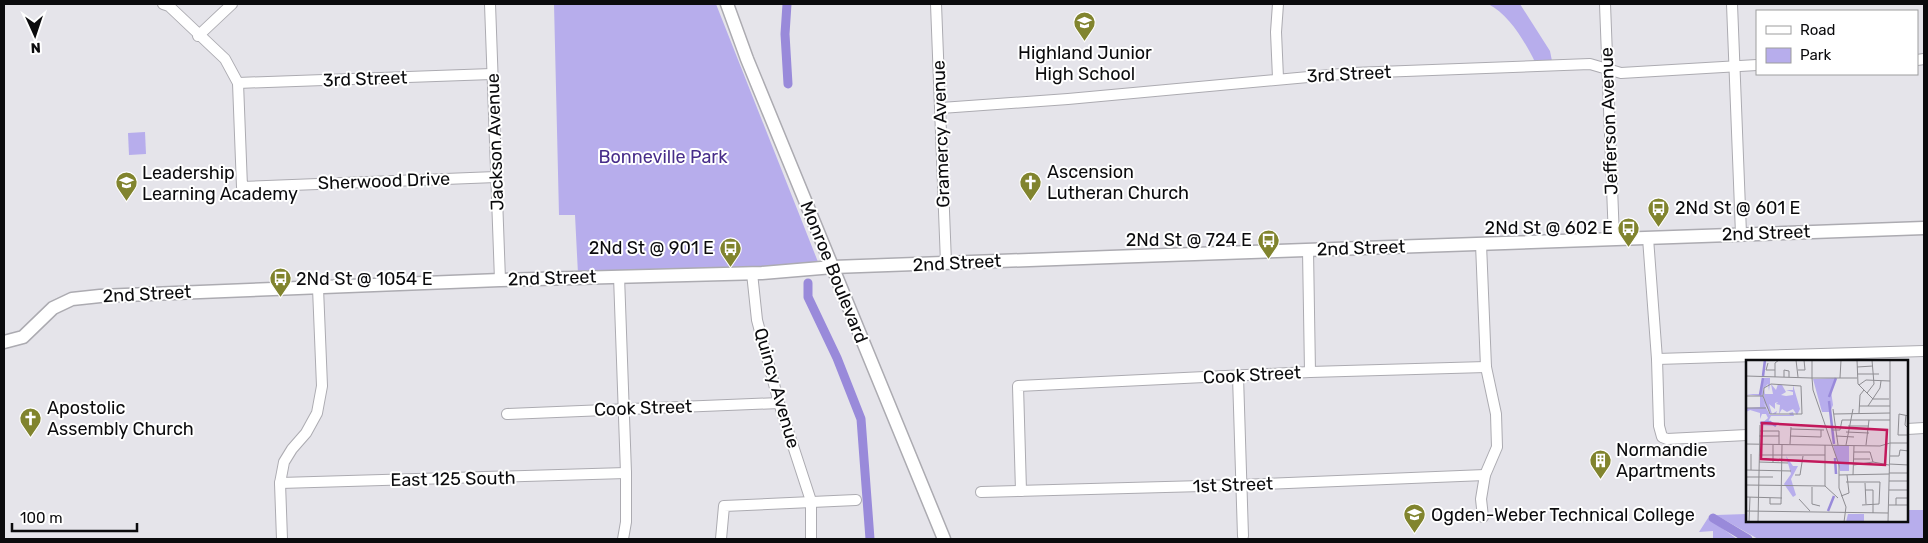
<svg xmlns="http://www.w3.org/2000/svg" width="1928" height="543" font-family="Rubik,sans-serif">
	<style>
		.green { fill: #b7adec }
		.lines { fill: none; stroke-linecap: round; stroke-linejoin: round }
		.canal { stroke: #998ada; stroke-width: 9 }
		.minor-casing { stroke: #acabb1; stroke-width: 12 }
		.major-casing { stroke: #acabb1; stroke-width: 15 }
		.minor { stroke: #fff; stroke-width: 10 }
		.major { stroke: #fff; stroke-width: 12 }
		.labels { text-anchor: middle; stroke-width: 4; stroke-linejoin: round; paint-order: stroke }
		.poi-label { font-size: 18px; fill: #0b0b0d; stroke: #fff; text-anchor: start }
		.street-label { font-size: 18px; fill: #0b0b0d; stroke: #fff }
		.park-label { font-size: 18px; fill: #482d8a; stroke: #fff }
		.inset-river { fill: none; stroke: #998ada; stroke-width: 2.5 }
		.inset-road { fill: none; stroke: #8e8d92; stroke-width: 1 }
		.view { fill: #c2185b; fill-opacity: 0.15; stroke: #c2185b; stroke-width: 2.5 }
		.inset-edge { fill: none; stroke: #0b0b0d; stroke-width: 2.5 }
	</style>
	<rect width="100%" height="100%" fill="#e5e4ea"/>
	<g class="green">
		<path d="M554,4h162l104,263 -242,7 -3,-59h-16z"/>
		<path d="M1488,4h32l30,47 2,10 -17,1c-10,-20 -26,-48 -47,-58z"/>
		<path d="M145,132l1,22 -17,1 -1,-22z"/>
		<path d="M1907,510h17v29h-166l-42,-24 31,-1v8h160z"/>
		<path d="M1708,518l29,21h-24v-8l-14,1z"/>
	</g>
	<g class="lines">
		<g class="canal">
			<path d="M787,4l-2,30 3,50"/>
			<path d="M808,283v14l29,61 24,61 9,120"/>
			<path d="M1713,518l35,21"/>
		</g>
		<defs>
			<g id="minor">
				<path d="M163,4l6,2 56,53 13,24 4,104 254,-10"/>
				<path d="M490,4l10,276"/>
				<path d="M936,4l10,259"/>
				<path d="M1278,4l-2,28 2,46"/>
				<path d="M1605,4l9,235"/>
				<path d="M1732,4l9,230"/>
				<path d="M198,36l34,-32"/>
				<path d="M1917,60l7,-1"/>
				<path d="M238,83l254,-9"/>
				<path d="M941,108l127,-9 284,-26 238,-9 31,9 136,-8"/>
				<path d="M1648,238l9,121 2,67 3,11 5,2 80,-4"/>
				<path d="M1481,244l5,123 10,47 1,33 -12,28 -4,24 2,18"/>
				<path d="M1308,250l2,122"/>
				<path d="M752,273l5,47 22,83 32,98v38"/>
				<path d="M619,276l7,197v49l-3,17"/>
				<path d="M1657,359l267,-8"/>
				<path d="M1238,376l5,160"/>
				<path d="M507,414l272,-11"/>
				<path d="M1907,429l17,-1"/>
				<path d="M280,483l346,-10"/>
				<path d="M1021,491l-3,-105 292,-14 176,-5"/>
				<path d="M981,492l259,-7 245,-10"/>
				<path d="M282,539l-2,-56 4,-21 8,-13 14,-16 11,-20 5,-27 -4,-98"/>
				<path d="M721,539l3,-33 132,-6"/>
			</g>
			<g id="major">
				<path d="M727,4l20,55 197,480"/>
				<path d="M4,342l19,-5 30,-29 19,-9 28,-3 400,-16 262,-7 71,-6 277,-10 814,-29"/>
			</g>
		</defs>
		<use href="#minor" class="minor-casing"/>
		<use href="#major" class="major-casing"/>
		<use href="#minor" class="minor"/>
		<use href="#major" class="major"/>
	</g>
	<defs>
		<symbol id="school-pin" viewBox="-11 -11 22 30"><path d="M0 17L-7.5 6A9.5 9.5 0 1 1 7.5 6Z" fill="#81842e" stroke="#fff"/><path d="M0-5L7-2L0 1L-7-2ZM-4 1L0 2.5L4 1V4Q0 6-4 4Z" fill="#fff"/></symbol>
		<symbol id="church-pin" viewBox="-11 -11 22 30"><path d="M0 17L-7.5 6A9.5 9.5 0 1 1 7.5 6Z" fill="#81842e" stroke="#fff"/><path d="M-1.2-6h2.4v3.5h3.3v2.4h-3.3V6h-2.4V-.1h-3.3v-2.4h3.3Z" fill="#fff"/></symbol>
		<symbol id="bus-pin" viewBox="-11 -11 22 30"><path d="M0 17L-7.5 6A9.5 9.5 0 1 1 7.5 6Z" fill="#81842e" stroke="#fff"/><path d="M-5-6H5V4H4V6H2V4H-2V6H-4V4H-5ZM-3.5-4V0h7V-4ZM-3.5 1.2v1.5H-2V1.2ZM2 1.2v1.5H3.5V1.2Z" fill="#fff"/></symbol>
		<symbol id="building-pin" viewBox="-11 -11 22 30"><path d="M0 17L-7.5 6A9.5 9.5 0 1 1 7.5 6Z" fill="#81842e" stroke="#fff"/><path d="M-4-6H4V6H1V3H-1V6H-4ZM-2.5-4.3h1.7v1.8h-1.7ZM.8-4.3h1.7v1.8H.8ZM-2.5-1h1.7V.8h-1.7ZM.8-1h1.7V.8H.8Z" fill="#fff"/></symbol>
		<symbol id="university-pin" viewBox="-11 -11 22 30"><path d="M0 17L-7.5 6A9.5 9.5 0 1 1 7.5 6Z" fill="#81842e" stroke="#fff"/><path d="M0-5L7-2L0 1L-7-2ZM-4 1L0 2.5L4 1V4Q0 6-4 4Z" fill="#fff"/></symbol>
	</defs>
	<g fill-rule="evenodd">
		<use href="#school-pin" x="1072" y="10" width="25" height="34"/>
		<use href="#church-pin" x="1018" y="170" width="25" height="34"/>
		<use href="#school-pin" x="114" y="170" width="25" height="34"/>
		<use href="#bus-pin" x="1646" y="196" width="25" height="34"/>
		<use href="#bus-pin" x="1616" y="216" width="25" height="34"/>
		<use href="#bus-pin" x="1256" y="228" width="25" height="34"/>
		<use href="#bus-pin" x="718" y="236" width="25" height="34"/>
		<use href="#bus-pin" x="268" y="266" width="25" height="34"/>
		<use href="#church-pin" x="18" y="406" width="25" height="34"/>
		<use href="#building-pin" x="1588" y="448" width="25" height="34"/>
		<use href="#university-pin" x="1402" y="502" width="25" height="34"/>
	</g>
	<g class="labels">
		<g class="poi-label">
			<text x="1085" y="59" text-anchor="middle">Highland Junior<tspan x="1085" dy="21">High School</tspan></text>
			<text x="1047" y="178">Ascension<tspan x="1047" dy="21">Lutheran Church</tspan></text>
			<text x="142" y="179">Leadership<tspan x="142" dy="21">Learning Academy</tspan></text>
			<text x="1675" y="214">2Nd St @ 601 E</text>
			<text x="1613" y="234" text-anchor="end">2Nd St @ 602 E</text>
			<text x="1252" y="246" text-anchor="end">2Nd St @ 724 E</text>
			<text x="714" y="254" text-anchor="end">2Nd St @ 901 E</text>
			<text x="296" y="285">2Nd St @ 1054 E</text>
			<text x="47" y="414">Apostolic<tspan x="47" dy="21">Assembly Church</tspan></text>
			<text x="1616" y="456">Normandie<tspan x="1616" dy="21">Apartments</tspan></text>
			<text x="1431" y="521">Ogden-Weber Technical College</text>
		</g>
		<g class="street-label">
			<text transform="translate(1349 74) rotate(-3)" y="6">3rd Street</text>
			<text transform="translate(365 79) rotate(-2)" y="6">3rd Street</text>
			<text transform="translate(1609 121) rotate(-92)" y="6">Jefferson Avenue</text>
			<text transform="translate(941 134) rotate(-92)" y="6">Gramercy Avenue</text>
			<text transform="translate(495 142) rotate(-92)" y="6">Jackson Avenue</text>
			<text transform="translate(384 181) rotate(-2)" y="6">Sherwood Drive</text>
			<text transform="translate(1766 233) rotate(-2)" y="6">2nd Street</text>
			<text transform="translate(1361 248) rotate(-2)" y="6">2nd Street</text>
			<text transform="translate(957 263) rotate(-3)" y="6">2nd Street</text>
			<text transform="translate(834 272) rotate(68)" y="6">Monroe Boulevard</text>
			<text transform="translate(552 278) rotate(-2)" y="6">2nd Street</text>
			<text transform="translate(147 294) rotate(-3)" y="6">2nd Street</text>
			<text transform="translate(1252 375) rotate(-3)" y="6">Cook Street</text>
			<text transform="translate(777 388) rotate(74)" y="6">Quincy Avenue</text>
			<text transform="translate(643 408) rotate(-2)" y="6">Cook Street</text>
			<text transform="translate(453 479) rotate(-1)" y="6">East 125 South</text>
			<text transform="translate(1233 485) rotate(-2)" y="6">1st Street</text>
		</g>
		<g class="park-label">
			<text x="663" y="163">Bonneville Park</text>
		</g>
	</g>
	<g transform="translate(1746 360)">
		<rect width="162" height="162" fill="#e5e4ea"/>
		<path d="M18,18h6v5l-1,8 -1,-7 -5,5v12l2,-13v6h8l-2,-10 5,6 2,-6 4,1 4,7 -5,3 5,1 7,-1v-3l-7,-2h7v-5l7,24 -3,6 -4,-6 -6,3 -5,-3 -3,5 1,-9 -4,-1 2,-2 -3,1v6l-6,-5 3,10 5,-3 -1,3h-5l-8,-12 7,13h20l-1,-2 4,-1 1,4h-23l-3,6 9,4 -17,-1 8,-7 -2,-4h-4l-2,5v-6l-10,-3 -4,2v-4l14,-1v-11l-14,-2h14zM90,18l-5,13 2,14 -3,7h-8l-9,-33zM87,85h16v26h-9zM40,96l7,10h5l-7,13 5,16 -3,2 -9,-13 7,-10zM102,154h16v8h-18z" fill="#b7adec"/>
		<path class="inset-river" d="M17,16l2,-16M14,35l3,-17M83,37l7,-19M83,41l5,43M14,63l10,-1 6,4M89,98l1,16M82,151l6,-15"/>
		<path class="inset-road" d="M50,0l2,17M66,0v18h45M111,0l1,24 15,15h16M144,0v83h19M22,3l-2,7h9M111,7l16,-1M52,10h7l-1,-10M111,14h22M0,16l66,2 1,12 26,75v23l7,19 -2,15M29,17v-14l4,-3M38,17v-7l5,1v6M94,18l1,-18M25,24l30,2 1,28h-32l-7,-18 1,-8zM113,25l7,-5 24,1M121,33l7,-9 -2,-24M0,36h17M113,46h31M122,46l12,-18 1,-7M0,48h20M87,49l5,36M113,53l1,-18 4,-5M88,54l56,-1M160,55l-1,10 4,4M163,56l-10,-2 -1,21h11M102,66h21M45,69l33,1M86,70h8l2,-10h48M14,71h19v13M100,72l23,1M13,76h20M44,76l31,1v-7M90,76l18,1M0,84l134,2 10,-3 -2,79M44,84l1,-17M79,85v41l13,12M100,85l7,-36M120,85l3,-25M108,92h16l3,10M13,95h66M144,96h9l1,-6 9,1M108,99h16M13,102l29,1M127,102l16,3M27,103v-18M143,104l20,1M108,105l19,-3M0,110l45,1M5,110v-16M143,113h20M49,115h5l3,-19M93,115l50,-1M107,115l1,-29M0,117h27M143,121h20M100,122h34l-1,22 -17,1M119,123l1,21M0,125l79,1M66,127v17l8,2M119,130h8v23M143,130h20M95,136l8,-3 -2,-18M0,137l36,1M24,138v6h11l1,-59M53,139l11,12M143,145h20M150,145v-7h13M0,151l142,2M3,162l1,-25M12,162l2,-97"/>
		<path class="view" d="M16,63l125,7 -2,35 -124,-6z"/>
		<rect width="162" height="162" class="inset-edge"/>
	</g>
	<rect width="1928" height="543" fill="none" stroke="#0b0b0d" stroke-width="10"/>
	<rect x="1756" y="10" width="162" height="65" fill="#ffffff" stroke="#9d9d9e"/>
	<rect x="1766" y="26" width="25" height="8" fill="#ffffff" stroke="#9d9d9e"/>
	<text x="1800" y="35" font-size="15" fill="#0b0b0d">Road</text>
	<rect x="1766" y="48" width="25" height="15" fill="#b7adec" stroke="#9d9d9e"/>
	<text x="1800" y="60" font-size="15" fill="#0b0b0d">Park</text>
	<g transform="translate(35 35) rotate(177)" stroke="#ffffff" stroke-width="4" paint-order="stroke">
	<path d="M0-4L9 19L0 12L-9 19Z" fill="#0b0b0d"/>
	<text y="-8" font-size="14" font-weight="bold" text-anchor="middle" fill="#0b0b0d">N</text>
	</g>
	<path d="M12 523v8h125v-8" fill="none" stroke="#0b0b0d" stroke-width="2.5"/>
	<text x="20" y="523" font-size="15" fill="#0b0b0d" stroke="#ffffff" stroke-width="4" paint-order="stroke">100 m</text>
</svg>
